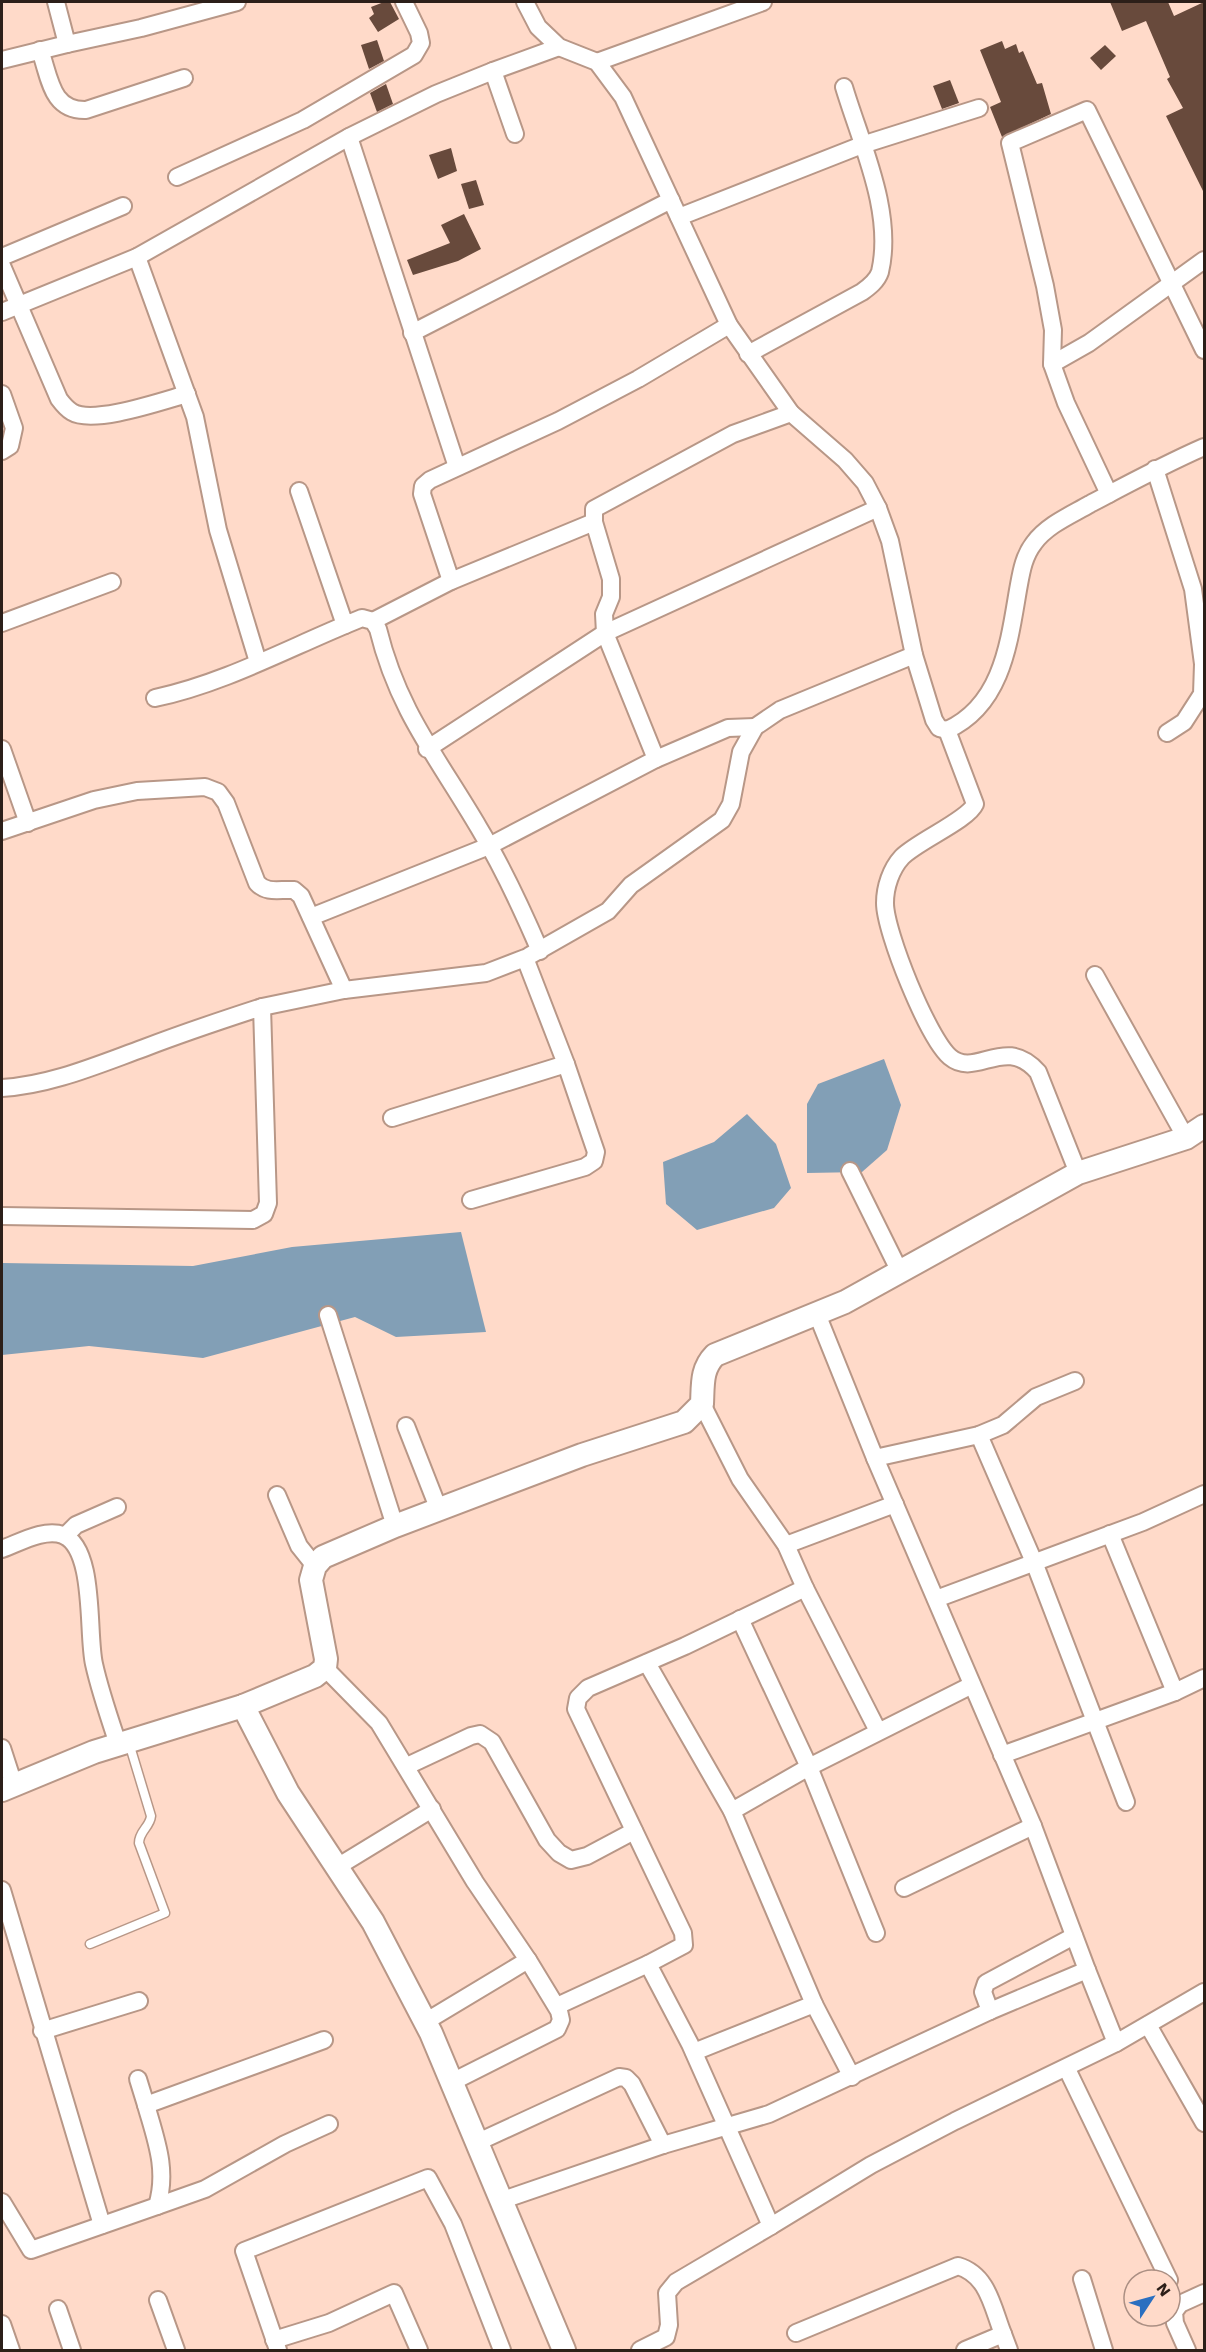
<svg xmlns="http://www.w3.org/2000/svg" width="1206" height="2352" font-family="'Work Sans',sans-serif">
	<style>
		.water { fill: #829fb6 }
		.building { fill: #684a3c }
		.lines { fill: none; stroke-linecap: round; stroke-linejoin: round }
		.lane-casing { stroke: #b89787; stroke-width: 11 }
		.street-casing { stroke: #b89787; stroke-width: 20 }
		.secondary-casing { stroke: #b89787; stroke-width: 26 }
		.lane { stroke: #fff; stroke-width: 8 }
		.street { stroke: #fff; stroke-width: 16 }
		.secondary { stroke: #fff; stroke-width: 22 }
	</style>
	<rect width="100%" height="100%" fill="#ffdac9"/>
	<g class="water">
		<path d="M884,1059l17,46 -14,45 -25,22 -55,1v-69l11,-20z"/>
		<path d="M747,1114l29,30 15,44 -17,20 -77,22 -31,-26 -3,-42 51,-20z"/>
		<path d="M461,1232l25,100 -90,5 -41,-20 -152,41 -114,-12 -87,9v-92l191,3 99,-19z"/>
	</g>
	<g class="building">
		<path d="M384,2h6l9,17 -21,13 -9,-14 5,-4 -3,-7z"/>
		<path d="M1110,2h58l6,14 30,-14v191l-38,-77 17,-8 -16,-29 3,-2 -24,-56 -24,10z"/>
		<path d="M377,40l7,21 -15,8 -8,-24z"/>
		<path d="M1002,41l3,8 11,-5 3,9 4,-2 14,33 5,-1 9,31 -49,23 -12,-30 11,-5 -21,-52z"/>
		<path d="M1105,45l11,11 -15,14 -11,-12z"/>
		<path d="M950,80l9,23 -17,6 -9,-23z"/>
		<path d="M386,84l7,20 -16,8 -7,-19z"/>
		<path d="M451,148l6,23 -19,8 -9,-24z"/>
		<path d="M476,180l8,25 -15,4 -8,-25z"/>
		<path d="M464,214l17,35 -23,12 -45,14 -6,-15 43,-17 -9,-18z"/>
	</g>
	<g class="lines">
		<defs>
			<path id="lane" d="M90,1944l75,-31 -26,-70c0,-12 11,-16 12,-27l-22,-73"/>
			<g id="street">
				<path d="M56,2l11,42 74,-16 96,-26"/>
				<path d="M525,2l13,25 21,20 38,15 26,35 106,228 62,88 54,47 20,23 13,25 12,33 24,114 20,65 5,8 8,2c55,-25 62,-87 71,-140 3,-16 5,-33 16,-47 13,-18 37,-28 56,-39 38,-20 75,-40 114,-57"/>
				<path d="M40,50c10,28 11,61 46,60l98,-32"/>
				<path d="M2,60l65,-16"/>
				<path d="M597,62l166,-60"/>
				<path d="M493,71l66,-24"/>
				<path d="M349,137l108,330"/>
				<path d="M177,177l126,-57 111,-65 7,-12 -2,-10 -15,-31"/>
				<path d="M679,217l183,-72 117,-37"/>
				<path d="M2,257l121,-51"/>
				<path d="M137,257l58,160 23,113 40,132"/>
				<path d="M2,266l57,133c3,4 8,10 13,13 21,13 90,-11 115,-18"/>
				<path d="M2,312l135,-55 212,-120 87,-43 57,-23 22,63"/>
				<path d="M412,333l259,-133"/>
				<path d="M748,354l114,-62c7,-5 15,-11 18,-20 14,-60 -19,-128 -36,-185"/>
				<path d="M1052,364l37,-21 115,-83"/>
				<path d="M2,394l12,34 -4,18 -8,5"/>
				<path d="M1155,469l38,120 10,75 -1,30 -18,28 -17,11"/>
				<path d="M299,491l46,134 17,-7 11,3 5,8c20,82 60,129 101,199 24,40 43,81 61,123"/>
				<path d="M1109,494l-43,-91 -14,-39 1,-34 -8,-44 -35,-143 77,-33 117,240"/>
				<path d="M451,581l-29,-87 1,-8 7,-6 128,-59 80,-42 91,-54"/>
				<path d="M373,621l78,-40 143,-59"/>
				<path d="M2,623l110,-41"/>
				<path d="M155,698c66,-14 128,-47 190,-73"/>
				<path d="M947,730l28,74c-7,16 -57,37 -73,53 -11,12 -17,30 -17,46 0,29 43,135 65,154 26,22 55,-23 88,15l40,101"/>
				<path d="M2,749l26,74"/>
				<path d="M427,749l178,-116 273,-125"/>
				<path d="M656,759l72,-31 27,-1"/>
				<path d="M2,831l92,-31 43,-9 68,-4 13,5 8,11 31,80c10,11 23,6 37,7l7,6 43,94"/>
				<path d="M311,917l178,-71 167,-87 -51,-126 -1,-19 7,-17v-18l-17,-57v-13l139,-75 58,-21"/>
				<path d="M529,956l79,-45 23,-26 91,-65 9,-16 10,-52 14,-25 25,-17 134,-55"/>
				<path d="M1095,975l91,163"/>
				<path d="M262,1007l82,-17 142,-17 39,-15 41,106 -174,54"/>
				<path d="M2,1088c49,-3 95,-23 142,-40 39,-15 78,-28 118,-41l6,196 -4,11 -11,6 -251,-4"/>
				<path d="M850,1171l49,99"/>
				<path d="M471,1200l114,-33 9,-6 2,-9 -30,-88"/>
				<path d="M328,1315l67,211"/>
				<path d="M406,1426l33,84"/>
				<path d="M979,1435l55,127 92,240"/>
				<path d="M875,1458l104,-23 24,-10 33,-28 39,-16"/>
				<path d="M277,1495l22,51 16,20"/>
				<path d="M1110,1534l65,158 29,-14"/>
				<path d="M65,1536l11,-11 41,-18"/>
				<path d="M786,1545l109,-41"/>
				<path d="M2,1549c17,-6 42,-21 61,-14 33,14 24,99 31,129 6,27 15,53 24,80"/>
				<path d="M805,1588l73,143"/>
				<path d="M936,1599l207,-77 61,-28"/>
				<path d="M740,1619l69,148 67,166"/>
				<path d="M647,1663l85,148 82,193 -120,48"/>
				<path d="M325,1668l54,55 96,159 53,78 -103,62"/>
				<path d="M2,1748l12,37"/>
				<path d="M1002,1755l173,-63"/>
				<path d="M407,1766l64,-30 9,-2 12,8 55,98 12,13 12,7 16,-4 47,-25"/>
				<path d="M732,1811l77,-44 163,-82"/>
				<path d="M337,1867l95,-58"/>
				<path d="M904,1888l129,-62"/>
				<path d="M2,1890l100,335"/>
				<path d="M1087,1970l29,73 88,-51"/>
				<path d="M814,2004l38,73"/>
				<path d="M557,2006l91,-42"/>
				<path d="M990,2011l-7,-19 3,-9 88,-47"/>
				<path d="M1148,2025l56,98"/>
				<path d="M42,2031l97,-30"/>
				<path d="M1067,2069l102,211"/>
				<path d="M138,2079l8,26"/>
				<path d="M452,2082l105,-53 4,-9 -2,-9 -31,-51"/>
				<path d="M478,2142l141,-65 7,1 6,6 31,61"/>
				<path d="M503,2200l160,-55 106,-31 221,-103 97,-41 -54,-144 -158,-368 -58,-144"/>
				<path d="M2,2202l29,48 126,-44c11,-36 -1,-66 -11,-101l178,-65"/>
				<path d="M157,2206l48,-17 80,-45 44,-20"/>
				<path d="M771,2226l100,-61 84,-44 161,-78"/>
				<path d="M1082,2279l22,71"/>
				<path d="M158,2300l18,50"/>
				<path d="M58,2309l14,41"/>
				<path d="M2,2324l9,26"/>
				<path d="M796,2333l162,-67c30,9 34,40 45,68l-38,16"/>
				<path d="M1003,2334l6,16"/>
				<path d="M274,2340l55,-17 65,-30 25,57"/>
				<path d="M278,2350l-34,-99 184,-73 25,46 49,126"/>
				<path d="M640,2350l26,-13 3,-12 -2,-32 9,-11 95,-56 -81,-182 -42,-80 36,-19 -1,-12 -107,-224 2,-11 10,-10 97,-42 120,-58 -19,-43 -46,-66 -38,-75"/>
				<path d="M1187,2350l-12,-27 -1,-11 6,-8 24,-11"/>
			</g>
			<g id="secondary">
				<path d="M243,1706l45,87 85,129 58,111 133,317"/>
				<path d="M2,1790l92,-38 149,-46 72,-30 10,-8 1,-9 -15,-79 4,-14 8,-9 72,-31 187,-71 102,-33 18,-18c1,-19 -1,-35 13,-49l130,-53 233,-129 108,-35 18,-12"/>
			</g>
		</defs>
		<use href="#lane" class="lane-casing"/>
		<use href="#street" class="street-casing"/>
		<use href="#secondary" class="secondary-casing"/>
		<use href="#lane" class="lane"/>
		<use href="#street" class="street"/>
		<use href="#secondary" class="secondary"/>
	</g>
	<rect width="1206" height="2352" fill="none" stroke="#2c1f19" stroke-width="6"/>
	<g transform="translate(1152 2298) rotate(54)"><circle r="28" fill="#ffdac9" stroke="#ab8f83" stroke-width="1.5"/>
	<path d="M0-4.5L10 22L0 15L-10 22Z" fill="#2a6fc0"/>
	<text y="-9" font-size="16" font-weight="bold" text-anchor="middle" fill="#2c1f19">N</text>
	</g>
</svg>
